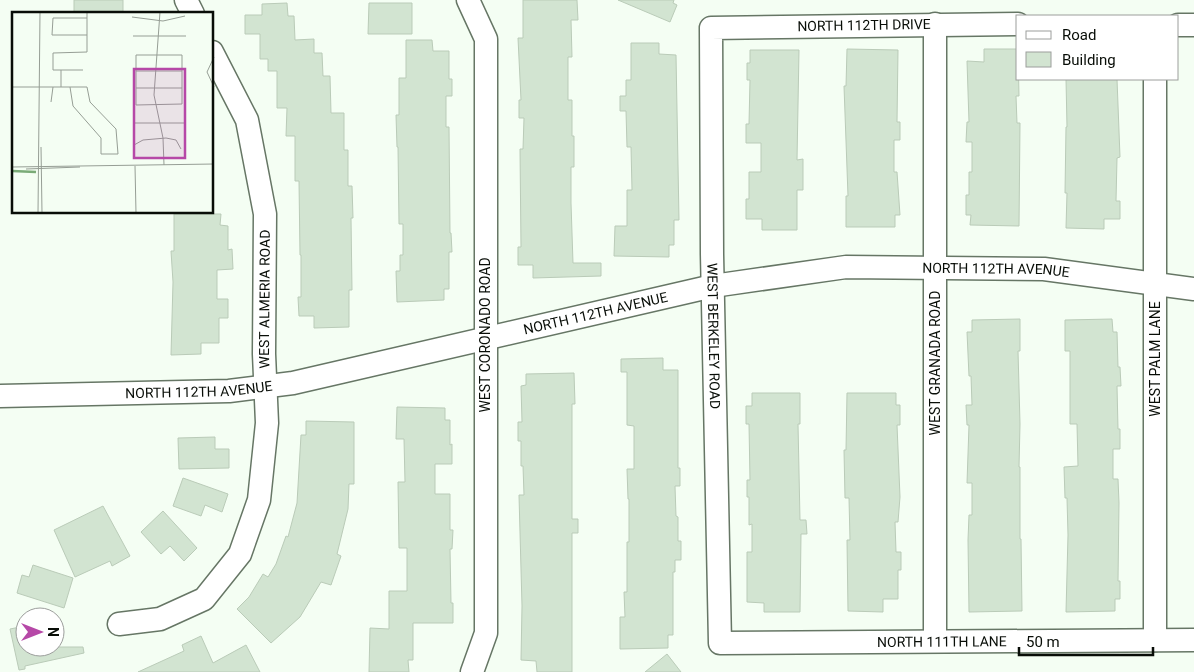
<svg xmlns="http://www.w3.org/2000/svg" width="1194" height="672" font-family="Roboto,sans-serif">
	<style>
		.building { fill: #d2e4d1; stroke: #bacbb8 }
		.lines { fill: none; stroke-linecap: round; stroke-linejoin: round }
		.minor-casing { stroke: #667665; stroke-width: 25 }
		.minor { stroke: #fff; stroke-width: 22 }
		.labels { text-anchor: middle; stroke-width: 4; stroke-linejoin: round; paint-order: stroke }
		.street-label { font-size: 14px; fill: #080d07; stroke: #fff }
		.inset-river { fill: none; stroke: #7aab77; stroke-width: 2.5 }
		.inset-road { fill: none; stroke: #969e95; stroke-width: 1 }
		.view { fill: #b648a7; fill-opacity: 0.15; stroke: #b648a7; stroke-width: 2.5 }
		.inset-edge { fill: none; stroke: #080d07; stroke-width: 2.5 }
	</style>
	<rect width="100%" height="100%" fill="#f4fef3"/>
	<g class="building">
		<rect x="74" y="0" width="49" height="14"/>
		<path d="M523,0h54l1,20h-7l1,37h-4v43h4v36h2v31h-3v36l2,60h28v13l-68,2v-13h-15v-18h3l-1,-98h3l1,-31h-5v-18h2l-3,-62h5z"/>
		<path d="M618,0h56l-1,3 4,2 -7,17z"/>
		<path d="M287,3l1,13h6l1,24 19,-1v14h8l1,23h7l1,37h13v37h4v36h4l1,32h-2l1,72h-3v37l-35,1v-12h-15l-1,-19h3v-42h-1l-1,-74h-4v-45h-9l1,-28h-10v-37h-9v-12h-8v-25h-15v-19h17v-11z"/>
		<path d="M369,3h43v31h-44z"/>
		<path d="M406,40h26l1,11h16v28h3v17h-6v31h3l1,106h1l1,19h-3v37h-5v11l-47,2 -1,-31h4v-16h3v-31h-4l-1,-77h-1l-1,-32h3v-37h7z"/>
		<path d="M631,43h28v11l17,1 3,165h-5v25h-5v12l-55,-1 1,-30h12v-36h5l-1,-43h-4l-1,-36h-6v-15h6v-16h5z"/>
		<path d="M847,49l51,1 -1,72h3v18h-6v32h3l3,43h-5v12h-49v-31h2l-4,-110h2z"/>
		<path d="M984,49h34l1,47h-3l1,27h3l-1,103 -49,-1 1,-10h-5v-20h3v-23h3v-30h-6l1,-20h2l-2,-61 17,1z"/>
		<path d="M750,50h49l-2,110 6,-1v31h-6v40h-35v-11h-16v-20h3v-27h12v-29h-15v-19h3l1,-44h-3v-17h3z"/>
		<path d="M1066,79h51l3,78 -3,1 -1,43h4v18h-16v10l-38,-1 1,-35h-2l1,-66h1z"/>
		<path d="M174,214h47l-1,11 8,1v24l4,-1 1,20 -16,1v29h11v19h-9v25h-18v11l-30,1 2,-73 -2,-31h3z"/>
		<path d="M1020,319v32h-2l2,73 -1,43h1v72h1l1,72 -53,1 -1,-72 1,-25h3v-32h-5l2,-58h-2l-1,-20h6l-1,-29h-2l-2,-44h5v-12z"/>
		<path d="M1112,319l1,13h4l1,35h2l1,19h-4l1,43h2v20h-7v30h5l1,24 -1,78h2v18h-5v12l-49,1 2,-77 -1,-37h-2l-1,-31 14,-1 -1,-42h-7v-73h-5v-31z"/>
		<path d="M663,358v12h15v98h2v18h-5l1,30 2,1v24h3v19h-6v12h-2v63h-5v13l-48,1v-32h5l-1,-25h3v-50h2v-43h-1l-1,-30h7v-43l-7,-1v-53h-6v-13z"/>
		<path d="M574,373l1,31h-3v115h6v14h-6v139h-35l-1,-11 -15,-1 1,-54 -3,-111h5l-1,-29h-2v-25h-3v-19h4l-1,-36 5,-1v-11z"/>
		<path d="M752,393h48v31h-2l2,96h6l1,14h-6l-1,78h-36v-9l-17,-1v-50h5v-28l-3,1v-28h-2v-17h3l-1,-56h-3v-18h6z"/>
		<path d="M847,393h49v12h4v20h-3l3,72 -2,25h-3l1,30h5v18h-3v29h-15v13l-35,-1 -1,-71h3l-1,-42h-4l-1,-48h2z"/>
		<path d="M397,407l48,1v12h5v25l2,-1v20h-17v30h15v36h3l-1,19h-2l1,54h2v20h-40v37h-5l1,12h-40l1,-44 19,1v-38h18v-43h-8l-1,-66h7l-1,-43h-8z"/>
		<path d="M306,421l48,1v62h-5l-1,25 -11,45 4,2 -10,29 -10,-3 -21,35 -29,26 -34,-34 12,-12 14,-23 5,3 8,-13 10,-28 2,1 9,-34 4,-68h5z"/>
		<path d="M215,437v12h14v19l-50,1 -1,-31z"/>
		<path d="M183,478l45,16 -6,18 -17,-7 -4,11 -28,-10z"/>
		<path d="M103,506l27,50 -18,10 -2,-5 -35,16 -21,-47z"/>
		<path d="M163,511l34,37 -13,13 -14,-15 -9,8 -20,-22z"/>
		<path d="M33,565l40,13 -9,30 -47,-15 5,-18 7,2z"/>
		<path d="M25,626v21h58l1,6 -59,13v3l-6,1 -9,-41z"/>
		<path d="M201,636l12,27 33,-18 14,27h-122l46,-21 -2,-6z"/>
		<path d="M667,654l14,18h-36z"/>
	</g>
	<g class="lines">
		<defs>
			<g id="minor">
				<path d="M186,0l7,14"/>
				<path d="M468,0l18,39v594l-14,39"/>
				<path d="M935,24v617"/>
				<path id="s1" d="M1018,24l-307,4 1,226 8,389 474,-3"/>
				<path d="M1178,25h16"/>
				<path d="M1155,79v561"/>
				<path id="s2" d="M0,396l229,-5 64,-8 420,-97 133,-19 198,2 150,20"/>
				<path id="s3" d="M119,624l41,-5 44,-20 36,-45 19,-54 8,-77 -3,-69 1,-140 -18,-94 -35,-68"/>
			</g>
		</defs>
		<use href="#minor" class="minor-casing"/>
		<use href="#minor" class="minor"/>
	</g>
	<g class="labels">
		<g class="street-label">
			<text transform="translate(864 25) rotate(-1)" y="5">NORTH 112TH DRIVE</text>
			<text dy="5" stroke="none"><textPath href="#s2" startOffset="1009">NORTH 112TH AVENUE</textPath></text>
			<text dy="5" stroke="none"><textPath href="#s3" startOffset="406">WEST ALMERIA ROAD</textPath></text>
			<text dy="5" stroke="none"><textPath href="#s2" startOffset="604">NORTH 112TH AVENUE</textPath></text>
			<text transform="translate(485 335) rotate(-90)" y="5">WEST CORONADO ROAD</text>
			<text dy="5" stroke="none"><textPath href="#s1" startOffset="615">WEST BERKELEY ROAD</textPath></text>
			<text transform="translate(1155 359) rotate(-90)" y="5">WEST PALM LANE</text>
			<text transform="translate(935 363) rotate(-90)" y="5">WEST GRANADA ROAD</text>
			<text dy="5" stroke="none"><textPath href="#s2" startOffset="199">NORTH 112TH AVENUE</textPath></text>
			<text dy="5" stroke="none"><textPath href="#s1" startOffset="1144">NORTH 111TH LANE</textPath></text>
		</g>
	</g>
	<g transform="translate(12 12)">
		<rect width="201" height="201" fill="#f4fef3"/>
		<path class="inset-river" d="M0,159l24,1"/>
		<path class="inset-road" d="M148,0l-6,83 9,43 1,27M0,5v54M120,5l31,4 22,-5M75,23h-35l1,-17h34M121,24h53M124,43h46v49l-46,1zM202,45l-7,15 7,15M49,58v17M71,58h-30v-17l34,-1v-40M124,59h46M0,75h75l3,15 26,27 2,25h-17v-16l-28,-32 -3,-19M124,76h46M39,90l2,-15M122,111h51M122,133l9,-5 23,-2 10,2 5,9M29,135l1,66M123,154l1,47M0,155l202,-3M14,157l54,-2M26,201l2,-201"/>
		<path class="view" d="M122,57h51v89h-51z"/>
		<rect width="201" height="201" class="inset-edge"/>
	</g>
	<rect x="1016" y="15" width="162" height="65" fill="#ffffff" stroke="#9c9e9c"/>
	<rect x="1026" y="31" width="25" height="8" fill="#ffffff" stroke="#9c9e9c"/>
	<text x="1062" y="40" font-size="15" fill="#080d07">Road</text>
	<rect x="1026" y="52" width="25" height="15" fill="#d2e4d1" stroke="#9c9e9c"/>
	<text x="1062" y="65" font-size="15" fill="#080d07">Building</text>
	<g transform="translate(40 632) rotate(90)"><circle r="24" fill="#ffffff" stroke="#9c9e9c"/>
	<path d="M0-4L9 19L0 12L-9 19Z" fill="#b648a7"/>
	<text y="-8" font-size="14" font-weight="bold" text-anchor="middle" fill="#080d07">N</text>
	</g>
	<path d="M1019 647v8h134v-8" fill="none" stroke="#080d07" stroke-width="2.5"/>
	<text x="1026" y="647" font-size="15" fill="#080d07" stroke="#ffffff" stroke-width="4" paint-order="stroke">50 m</text>
</svg>
